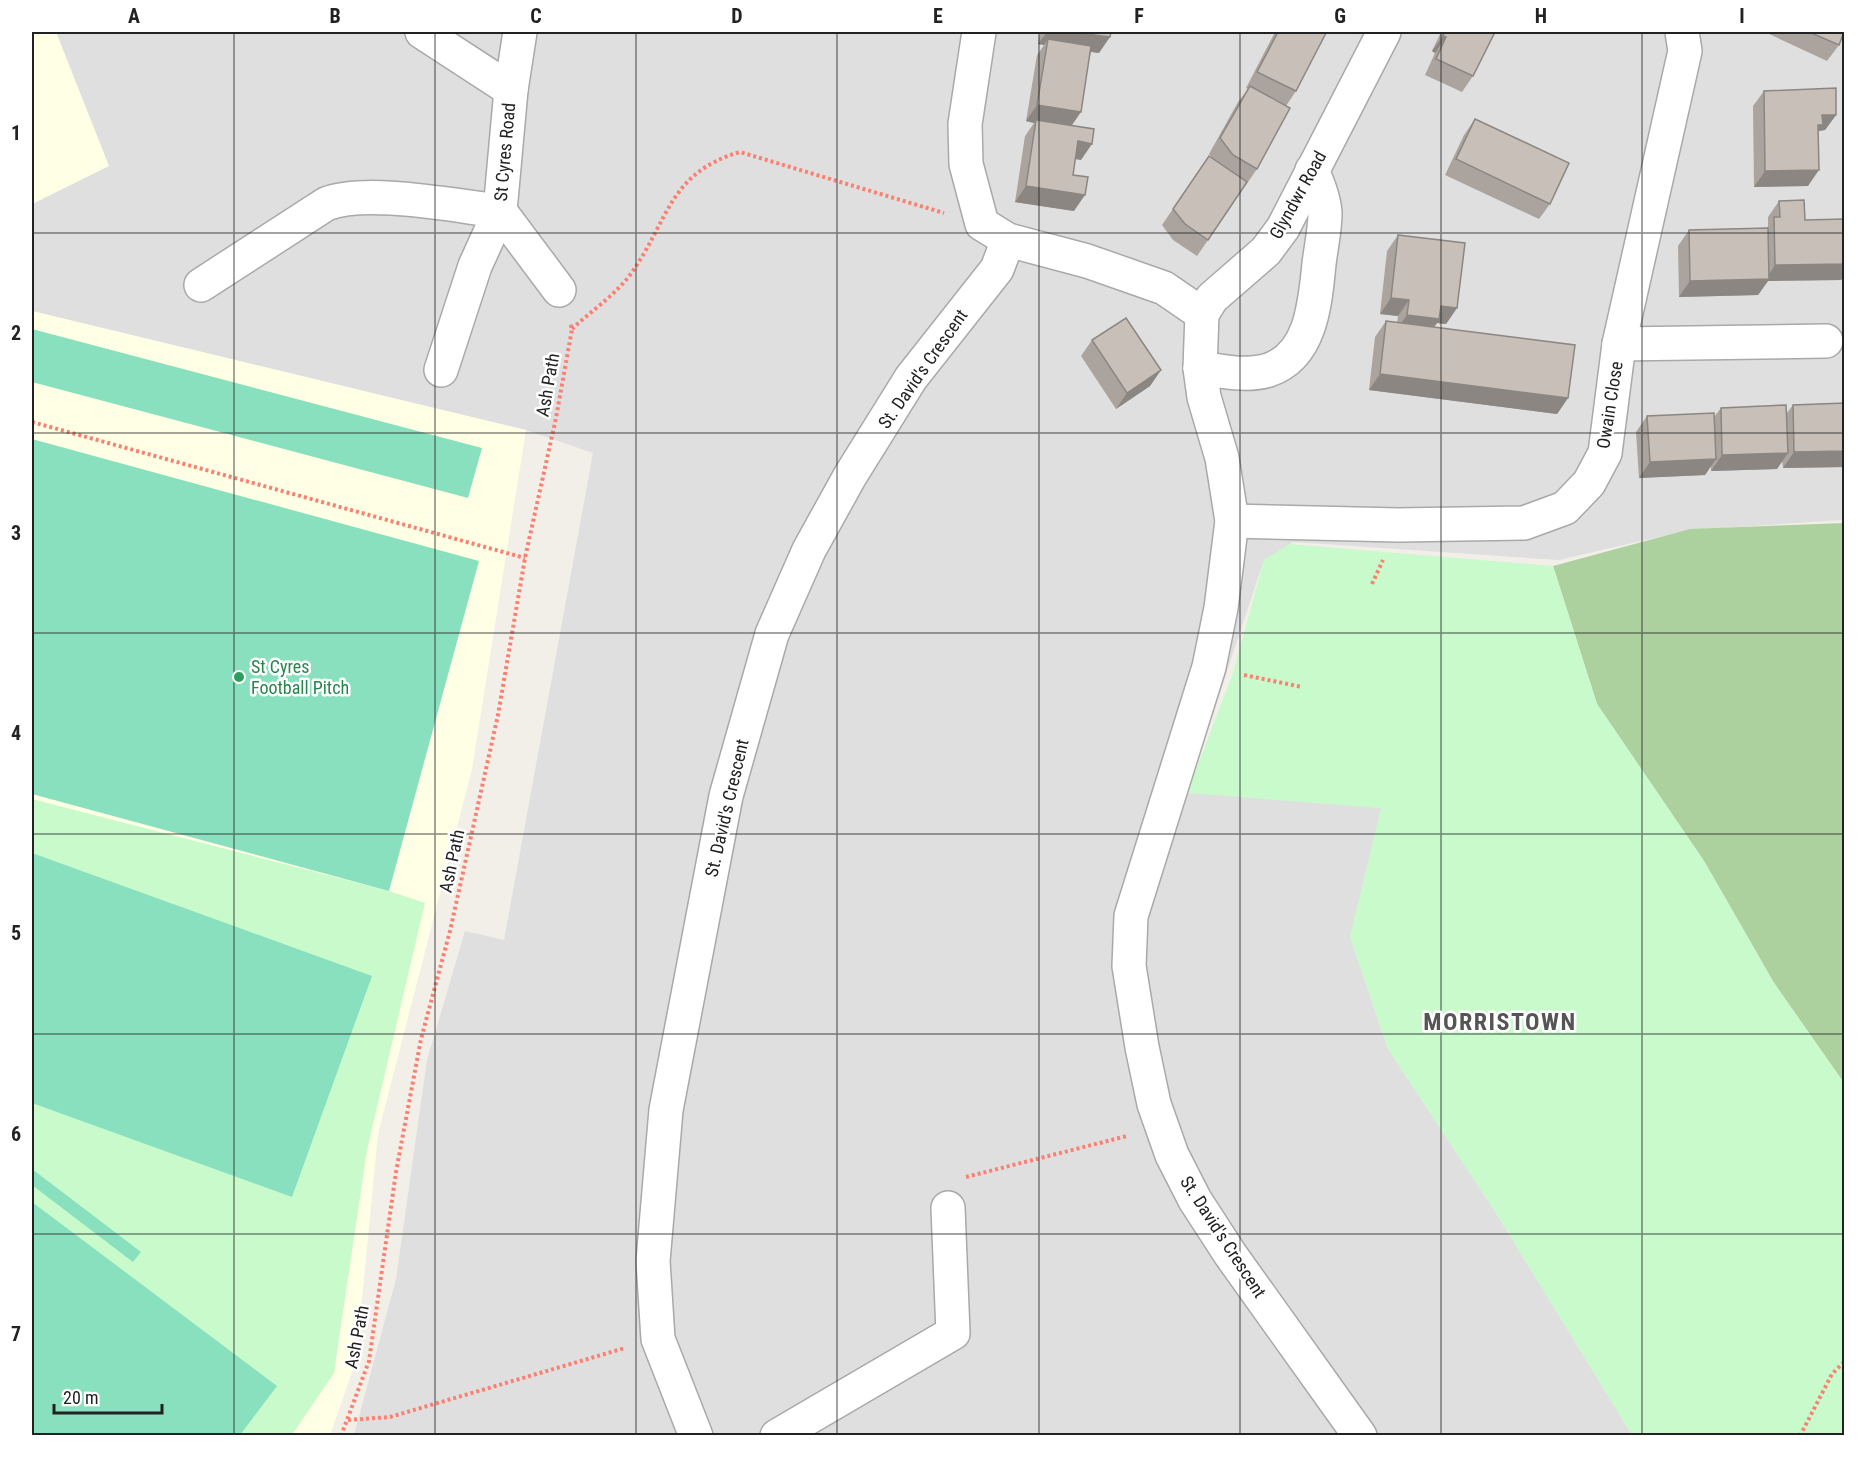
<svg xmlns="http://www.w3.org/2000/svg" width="1876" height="1467" font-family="'Roboto Condensed',sans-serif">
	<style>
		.residential { fill: #e0dfdf }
		.education { fill: #ffffe5 }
		.forest { fill: #add19e }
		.park { fill: #c8facc }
		.pitch { fill: #88e0be }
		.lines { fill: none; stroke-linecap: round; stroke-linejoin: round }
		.minor-casing { stroke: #a9a9a9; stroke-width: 36 }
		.path { stroke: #fa8072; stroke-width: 4; stroke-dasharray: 3 3; stroke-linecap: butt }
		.minor { stroke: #fff; stroke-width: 33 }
		.wall { fill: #aba49e }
		.shaded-wall { fill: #8b8681 }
		.building { fill: #c7bfb8; stroke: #8b8681; stroke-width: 1.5 }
		.grid { fill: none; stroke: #222; stroke-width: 1.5; stroke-opacity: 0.55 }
		.leisure-dot { fill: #2e9e5b; stroke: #fff; stroke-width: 2 }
		.labels { text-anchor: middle; stroke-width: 5; stroke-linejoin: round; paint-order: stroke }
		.street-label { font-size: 18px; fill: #222; stroke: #fff }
		.leisure-label { font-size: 18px; fill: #27864d; stroke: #fff; text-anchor: start }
		.district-label { font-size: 24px; font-weight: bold; letter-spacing: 1.5px; fill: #555; stroke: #fff }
		.neatline { fill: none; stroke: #222; stroke-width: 2 }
		.grid-label { font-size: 20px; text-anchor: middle; font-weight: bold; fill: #222 }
	</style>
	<rect width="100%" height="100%" fill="#f2efe9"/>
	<path class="residential" d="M56,32h1788v488l-155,10 -130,30 -266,-18 -30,21 -76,229 195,16 -32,129 38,112 108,164 136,222h-1278l42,-156 31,-219 38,-129 39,9 89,-487 -67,-23 -494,-119v-107l76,-38z"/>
	<g class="education">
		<path d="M32,32h24l53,134 -77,38z"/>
		<path d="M32,311l494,119 -54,339 -94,365 -22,227 -26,74 -298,1z"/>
	</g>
	<path class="forest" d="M1844,523v560l-70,-100 -70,-122 -107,-157 -44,-138 137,-37z"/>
	<g class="park">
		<path d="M1289,544l264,22 44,138 107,157 70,122 70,100v352h-212l-136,-222 -108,-164 -38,-112 31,-129 -194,-15 46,-120 31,-113z"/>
		<path d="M32,799l357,92 36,12 -58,247 -33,223 -42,62h-260z"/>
	</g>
	<g class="pitch">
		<path d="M32,329l450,119 -14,50 -436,-116z"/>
		<path d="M32,439l447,122 -90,330 -357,-97z"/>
		<path d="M32,853l340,123 -80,221 -260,-94z"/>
		<path d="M32,1169l109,83 -8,10 -101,-77z"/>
		<path d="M32,1202l245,184 -37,49h-208z"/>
	</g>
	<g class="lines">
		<defs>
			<g id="minor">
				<path d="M422,32l89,58"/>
				<path d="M520,32l-9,58 -11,121 59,79"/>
				<path d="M979,32l-14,92 1,40 16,60 26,16 79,21 77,27 38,26 10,-16 54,-47 17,-23 101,-196"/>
				<path d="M201,285l125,-81c40,-16 129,2 174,7l-25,55 -34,104"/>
				<path d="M1202,314l-2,54 4,29 18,61 10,63 -11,87 -12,59 -78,249 -2,50 13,81 12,57 18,51 23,45 35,54 130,182"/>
				<path d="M1619,344l207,-3"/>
				<path d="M1200,368c22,3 47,9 69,2 43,-15 46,-68 50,-106 2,-17 6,-34 6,-51 -1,-15 -7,-29 -13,-43"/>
				<path d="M1232,521l166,4 126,-2 41,-15 24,-25 16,-30 14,-109 66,-293 -3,-19"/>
				<path d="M696,1436l-38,-97 -5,-78 13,-151 60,-314 46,-162 37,-84 41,-74 61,-98 86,-109 11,-29"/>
				<path d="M777,1436l176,-103 -5,-125"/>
			</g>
		</defs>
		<use href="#minor" class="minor-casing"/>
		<g class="path">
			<path d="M572,329c18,-17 43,-34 58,-54 39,-54 38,-102 110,-123l204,61"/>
			<path d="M32,422l493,136"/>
			<path d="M1372,584l11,-24"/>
			<path d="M1244,675l58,12"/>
			<path d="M966,1177l161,-41"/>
			<path d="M348,1420l42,-3 235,-69"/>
			<path d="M341,1436l28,-75 27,-189 25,-133 29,-108 48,-216 27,-157 31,-140 16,-89 -2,-7"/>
			<path d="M1800,1436l32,-62 12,-12"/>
		</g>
		<use href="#minor" class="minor"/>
	</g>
	<g class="wall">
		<path d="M1040,32h71l-12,21 -8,-1 -20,73 10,35 -6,-1 -2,16 1,36 -59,-9 10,-66 9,-13 -8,-2 11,-66 7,-10 -6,-1z"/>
		<path d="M1275,32h48l-27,59 -10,15 -29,63 -60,87 -24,-16 -11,-15 47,-69 4,4 -4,-6 29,-52 10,-13 -2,-1z"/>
		<path d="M1441,32h54l-22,44 -11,16 -37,-17 10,-22 -3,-2z"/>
		<path d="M1768,32h76l-5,13 -12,16 -60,-28z"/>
		<path d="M1764,91l72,24 -11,15 -7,1 -10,55 -54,1 -1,-81z"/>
		<path d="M1475,119l75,85 -11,15 -94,-44 19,-40z"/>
		<path d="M1779,201l26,19 40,-1v56l-4,5 -73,1 -10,14 -79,2 -1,-51 11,-16 78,-2 1,-2v-9z"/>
		<path d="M1398,235l59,73 -11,16 -9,-1 -3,4 134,71 -11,16 -188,-24 6,-53 11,-16 11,2 1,-7 -18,-2 7,-63z"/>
		<path d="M1092,340l69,30 -11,16 -34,23 -35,-53z"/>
		<path d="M1845,403v64l-62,1 -1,-7 -5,8 -66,2v-5l-6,9 -66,3 -3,-46 11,-16 67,1 7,-9 65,6 7,-9z"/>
	</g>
	<g class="shaded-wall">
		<path d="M1047,32h25l38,5 -11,16 -52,-8 1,-6 -4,6 -6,-1z"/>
		<path d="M1443,36l3,1 -11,16 -3,-2z"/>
		<path d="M1037,105l44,7 -11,16 -34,-8 -2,3 -8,-2z"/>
		<path d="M1822,115h14l-11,15 -7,1 -6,9z"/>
		<path d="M1078,141l14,3 -11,16 -14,-3z"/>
		<path d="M1819,170l-11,16 -54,1 11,-16z"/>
		<path d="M1026,186l59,9 -11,16 -59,-9z"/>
		<path d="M1845,264v11l-4,5 -73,1 -10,14 -79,2 11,-16 76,-2 9,-14z"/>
		<path d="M1391,298l18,2 -11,16 -18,-2z"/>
		<path d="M1441,306l16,2 -11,16 -9,-1 -9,12 -32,-4 11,-16z"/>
		<path d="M1161,370l-11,16 -34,23 11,-16z"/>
		<path d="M1380,374l188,24 -11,16 -188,-24z"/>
		<path d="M1845,451v16l-62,1 11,-16z"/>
		<path d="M1788,453l-11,16 -66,2 11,-16z"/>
		<path d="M1716,459l-11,16 -66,3 11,-16z"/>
	</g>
	<g class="building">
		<path d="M1072,32h39l-1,5z"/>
		<path d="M1278,32h45l3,1 -30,58 -39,-19z"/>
		<path d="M1445,32h50l-22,44 -37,-17 10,-22 -3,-1z"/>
		<path d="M1809,32h35l-5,13z"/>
		<path d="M1048,39l43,7 -10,66 -44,-7z"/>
		<path d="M1250,86l40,22 -33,61 -24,-14 -13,-17z"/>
		<path d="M1836,88v27h-14l1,10h-5l1,45 -54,1 -1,-80z"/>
		<path d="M1475,119l94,44 -19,41 -94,-45z"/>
		<path d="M1036,120l58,9 -2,15 -14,-3 -5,34 15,2 -3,18 -59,-9z"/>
		<path d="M1209,156l38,26 -39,58 -23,-16 -12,-15z"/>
		<path d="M1804,200l1,20 40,-1v45l-70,1 -1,-48h6l-1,-16z"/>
		<path d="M1768,228l1,51 -79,2 -1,-51z"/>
		<path d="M1398,235l67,8 -8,65 -16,-2 -2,13 -32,-4 2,-15 -18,-2z"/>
		<path d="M1126,318l35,52 -34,23 -35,-53z"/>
		<path d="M1386,321l189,24 -7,53 -188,-24z"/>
		<path d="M1845,403v48l-51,1 -1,-47z"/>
		<path d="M1786,405l2,48 -66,2 -1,-47z"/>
		<path d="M1714,413l2,46 -66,3 -3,-46z"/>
	</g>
	<path class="grid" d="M234,32v1404M435,32v1404M636,32v1404M837,32v1404M1039,32v1404M1240,32v1404M1441,32v1404M1642,32v1404M32,233h1812M32,433h1812M32,633h1812M32,834h1812M32,1034h1812M32,1234h1812"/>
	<circle class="leisure-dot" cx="239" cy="677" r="6"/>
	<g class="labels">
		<g class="street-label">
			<text transform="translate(505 152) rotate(-85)" y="6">St Cyres Road</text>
			<text transform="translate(1298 195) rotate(-61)" y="6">Glyndwr Road</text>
			<text transform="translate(923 369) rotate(-55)" y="6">St. David's Crescent</text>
			<text transform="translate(548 385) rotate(-80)" y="6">Ash Path</text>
			<text transform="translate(1610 405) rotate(-81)" y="6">Owain Close</text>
			<text transform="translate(727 808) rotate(-77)" y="6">St. David's Crescent</text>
			<text transform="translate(452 861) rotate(-78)" y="6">Ash Path</text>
			<text transform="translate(1223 1237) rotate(57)" y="6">St. David's Crescent</text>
			<text transform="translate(357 1337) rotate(-79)" y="6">Ash Path</text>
		</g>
		<g class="leisure-label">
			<text x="251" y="673">St Cyres<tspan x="251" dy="21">Football Pitch</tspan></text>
		</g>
		<g class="district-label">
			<text x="1500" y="1030">MORRISTOWN</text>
		</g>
	</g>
	<rect width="1876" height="1467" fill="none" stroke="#ffffff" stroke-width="66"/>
	<path d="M54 1404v9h108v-9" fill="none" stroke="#222222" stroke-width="3"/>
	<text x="63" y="1404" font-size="18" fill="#222222" stroke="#ffffff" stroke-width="4.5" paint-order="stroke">20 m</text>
	<rect x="33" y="33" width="1810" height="1401" class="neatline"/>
	<g class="grid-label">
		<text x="134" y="23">A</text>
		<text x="335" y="23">B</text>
		<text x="536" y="23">C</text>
		<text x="737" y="23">D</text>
		<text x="938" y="23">E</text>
		<text x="1139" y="23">F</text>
		<text x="1340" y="23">G</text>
		<text x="1541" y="23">H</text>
		<text x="1742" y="23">I</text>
		<text x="16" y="140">1</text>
		<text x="16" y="340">2</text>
		<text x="16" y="540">3</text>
		<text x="16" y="740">4</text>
		<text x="16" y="940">5</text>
		<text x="16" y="1141">6</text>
		<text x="16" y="1341">7</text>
	</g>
</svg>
